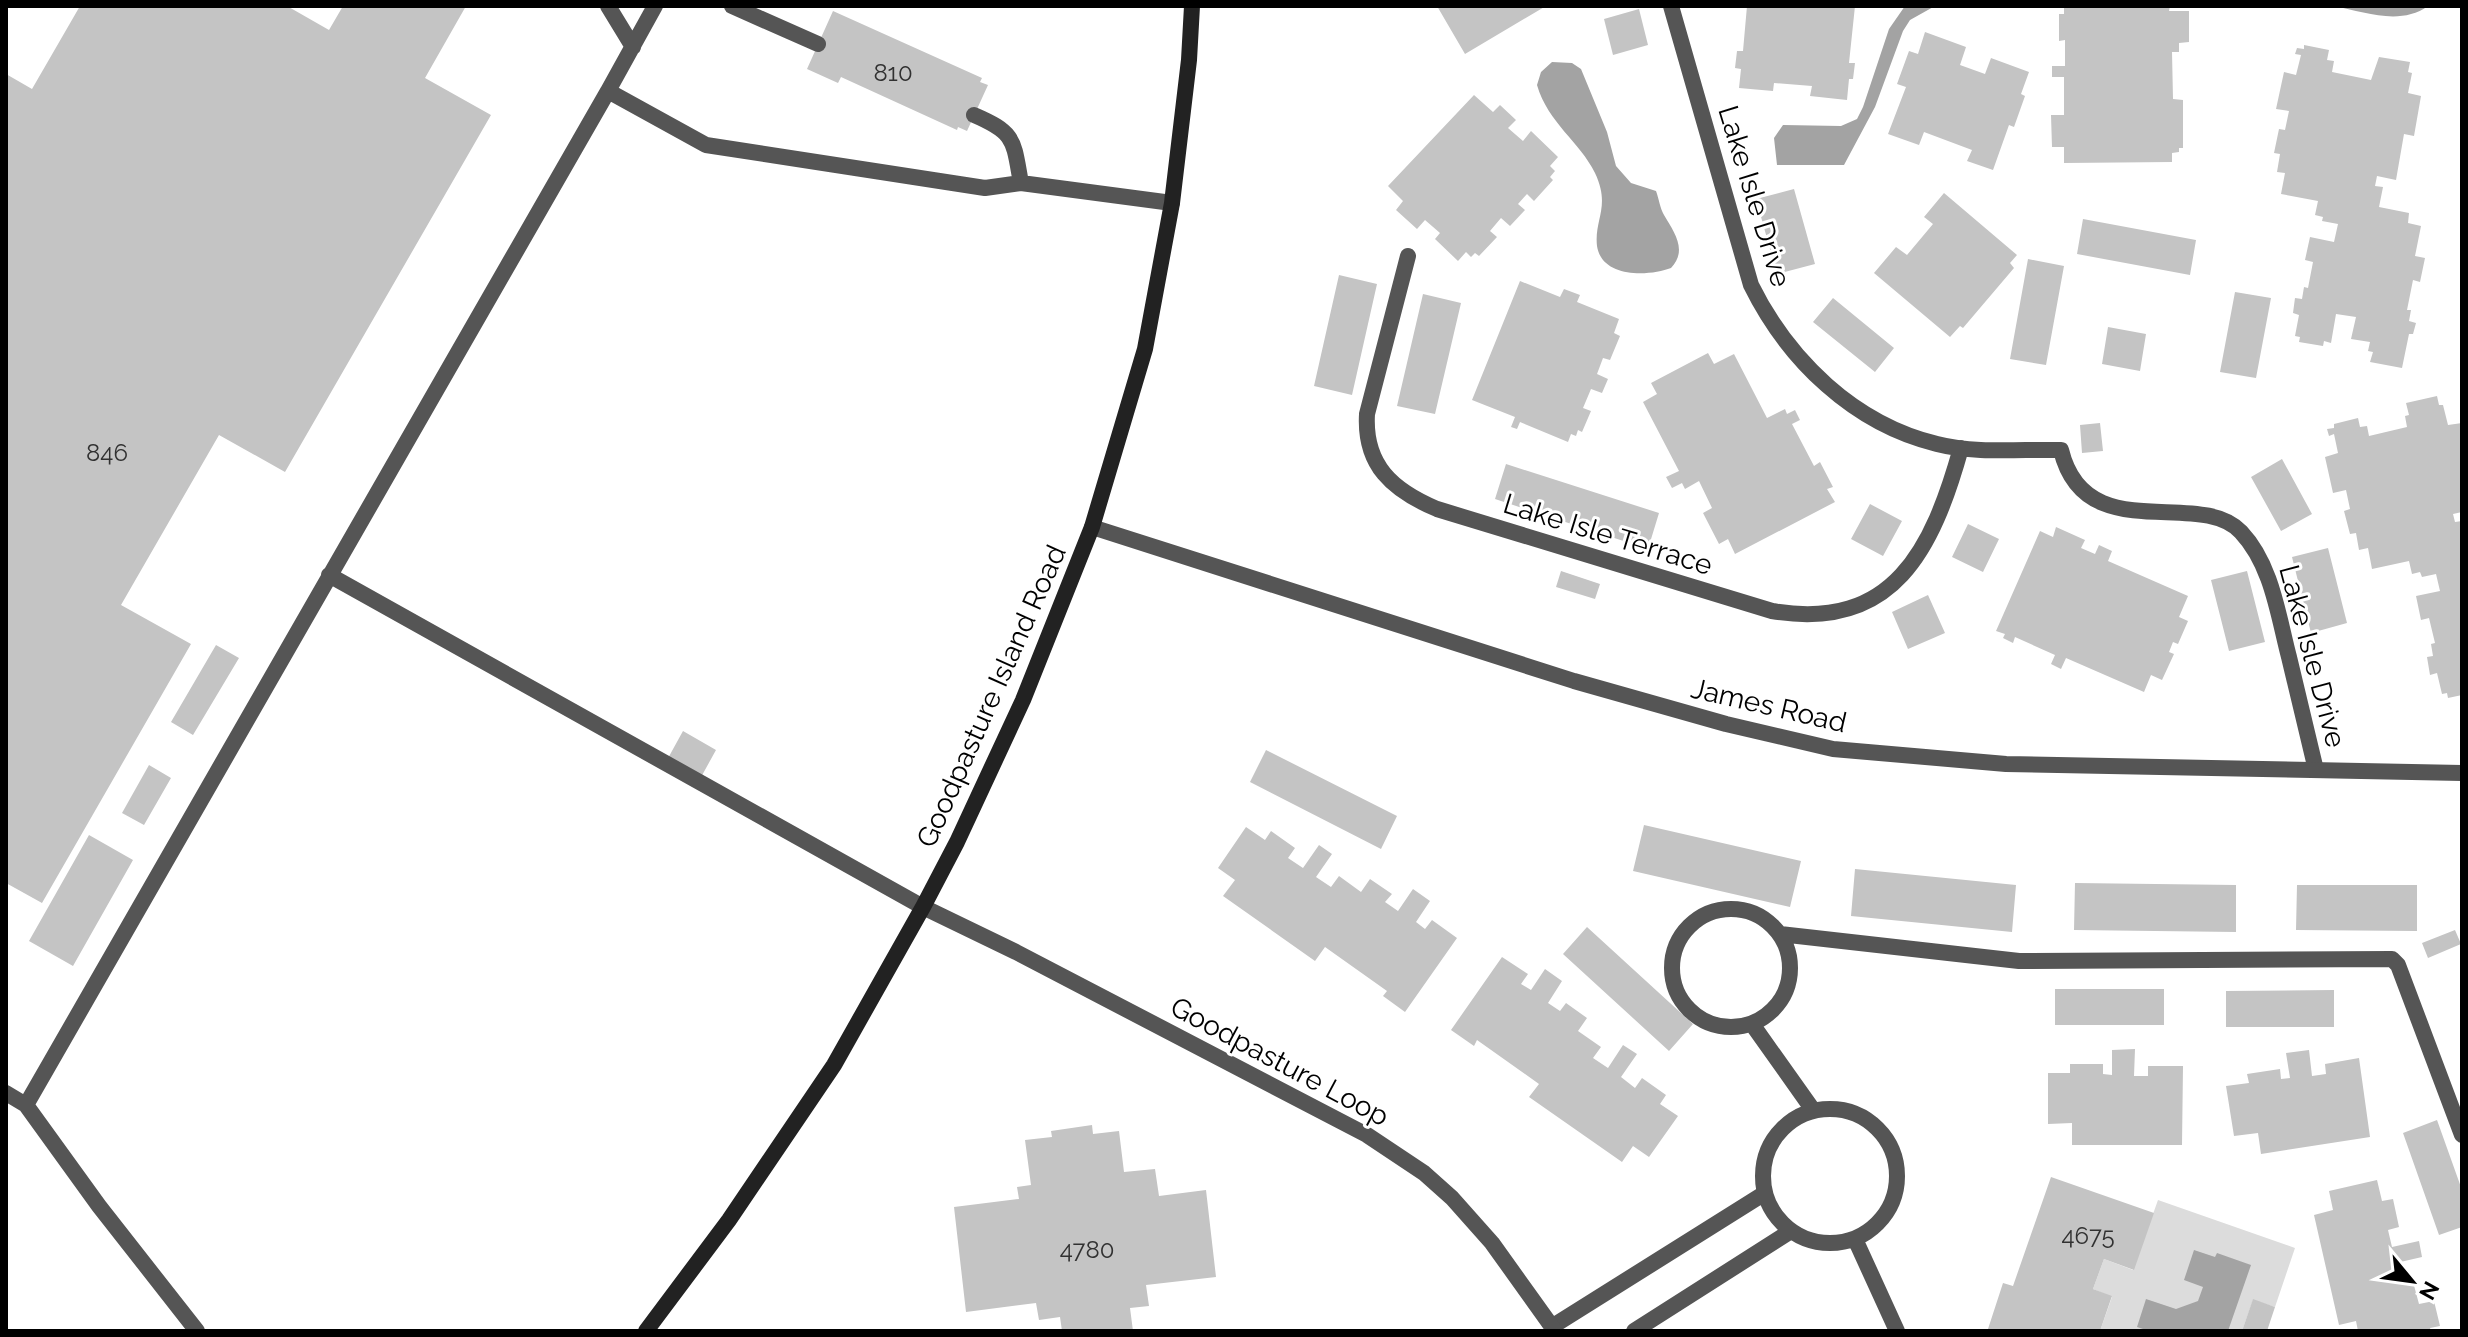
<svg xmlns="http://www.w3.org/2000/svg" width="2468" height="1337" font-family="Raleway,sans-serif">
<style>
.green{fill:#dcdcdc}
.water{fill:#a3a3a3}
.building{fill:#c4c4c4}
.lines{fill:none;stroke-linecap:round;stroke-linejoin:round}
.service{stroke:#555;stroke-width:16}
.minor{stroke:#555;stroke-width:16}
.tertiary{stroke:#555;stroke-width:16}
.secondary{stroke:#222;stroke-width:16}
.labels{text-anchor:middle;stroke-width:6;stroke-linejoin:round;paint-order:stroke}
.number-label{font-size:24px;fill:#313131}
.street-label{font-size:28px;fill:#000;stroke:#fff}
</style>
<rect width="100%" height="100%" fill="#fff"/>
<path class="green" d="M2158,1200l137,48 -20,59 -22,-7 -11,31h-142l12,-34 -19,-8 11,-30 29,11z"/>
<path class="water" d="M1905,6h30l-25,14 -7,11 -28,76 -31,58h-67l-3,-27 9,-13 58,1 16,-7 6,-12 26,-78z
M2334,6h94c-28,20 -63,6 -94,0z
M1552,62l20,1 9,6 26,63 9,34 15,17 25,8c3,8 4,17 8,24 10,17 24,35 7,53 -21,8 -69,11 -74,-22 -3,-27 14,-39 -2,-73 -15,-31 -47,-50 -58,-88l4,-13z
M2194,1250l21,7 2,-4 34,12 -23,66h-79l-12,-4 9,-28 30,10 22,-8 5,-14 -19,-7z"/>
<path class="building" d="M80,6h207l42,24 14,-24h123l-41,72 66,37 -206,357 -66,-37 -98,170 70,39 -149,259 -36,-20v-809l26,15z
M1437,6h109l-81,48z
M1747,6h108l-6,57h6l-2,16h-4l-2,21 -37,-4 2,-10 -38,-3 -1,8 -34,-3 2,-19 -6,-1 2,-17h6z
M2064,6h106l-1,5h20v31l-10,1v9h-7l1,47 10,1v48h-4v4l-7,1v9l-108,1v-16h-12l-1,-32h13v-38h-12v-11h13v-26l-6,1v-27h5z
M1639,9l9,36 -35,10 -9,-36z
M833,11l149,67 -2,4 8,3 -21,46 -9,-4 -1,3 -116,-53 -3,6 -31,-14z
M1925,32l41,15 -6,18 25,9 6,-16 38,14 -8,22 4,2 -11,31 -5,-2 -16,45 -26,-9 5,-11 -48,-18 -5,13 -31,-11 18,-47 -9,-3 12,-33 9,3z
M2304,45l25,5 -2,10 7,1 -2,11 39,8 8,-23 31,5 -2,10 4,1 -4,20 13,3 -7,40 -10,-2 -8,46 -19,-4 -2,10 8,1 -4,20 30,6 -1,10 13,3 -6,30 10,2 -5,24 -7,-2 -6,30h4l-2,11 7,2 -3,11h-4l-7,34 -32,-6 3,-10 -5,-1 2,-9 -19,-3 5,-22 -20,-3 -5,29 -7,-2 -1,5 -24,-4 1,-5 -5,-1 4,-21 -6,-2 2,-15 7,1 2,-12 4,1 5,-26 -8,-2 5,-23 24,5 4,-18 -16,-3 1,-4 -8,-2 3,-14 -37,-7 4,-21 -8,-1 3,-18 -6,-1 5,-24 6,1 4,-19 -13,-2 8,-37 12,3 5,-20 -6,-1 2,-6 7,1z
M1474,95l19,17 7,-7 16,15 -8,8 15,13 8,-10 27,26 -8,9 5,5 -5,6 3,3 -19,21 -7,-7 -9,10 7,6 -15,16 -9,-8 -11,13 7,6 -18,19 -4,-3 -4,4 -5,-5 -8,9 -23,-22 5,-6 -15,-13 -8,9 -21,-19 7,-9 -15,-15z
M1794,189l21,75 -38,10 -21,-75z
M1944,193l73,62 -7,8 4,5 -51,60 -3,-2 -10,11 -76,-64 22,-26 11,8 26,-31 -9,-7z
M2083,219l113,21 -6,35 -113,-21z
M2028,259l36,7 -18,99 -36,-6z
M1339,275l38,9 -25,111 -38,-9z
M1520,281l40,16 4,-8 16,6 -3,7 42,17 -5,14 6,3 -10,24 -7,-2 -6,16 11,5 -6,14 -11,-4 -8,19 8,3 -9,21 -4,-2 -2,6 -5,-2 -3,8 -48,-20 -3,7 -6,-2 4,-10 -43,-17z
M2235,292l36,6 -15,80 -36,-6z
M1423,294l38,9 -26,111 -38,-8z
M1833,298l61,50 -19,24 -62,-50z
M2108,327l38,7 -6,37 -38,-7z
M1708,353l6,11 20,-10 33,64 18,-9 2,5 8,-4 5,10 -8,4 22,42 6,-4 13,25 -6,2 8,13 -100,52 -7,-15 -9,5 -16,-31 9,-5 -13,-27 -14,8 -3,-6 -10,5 -6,-11 13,-6 -36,-69 14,-8 -6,-11z
M2437,396l2,9h4l5,20 14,-2v89l-9,2 2,8 7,-1v174l-14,3 -1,-5 -5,1 -5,-21 -7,2 -3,-18 6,-1 -2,-12 4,-1 -6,-25 -8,2 -5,-24 24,-5 -4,-17 -14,3 -2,-5 -8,2 -3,-13 -37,8 -4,-21 -9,2 -3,-17 -6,1 -6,-23 6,-2 -4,-19 -13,3 -8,-36 13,-4 -4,-19 -5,2 -2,-7 7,-1v-4l24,-6 2,9 7,-1 2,10 38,-9 -2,-11 4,-1 -3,-12z
M2100,423l3,28 -21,2 -2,-28z
M2282,459l30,55 -31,17 -30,-54z
M1506,464l153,49 -11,36 -153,-50z
M1870,504l32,17 -19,35 -32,-17z
M1968,524l31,15 -16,33 -31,-15z
M2056,527l29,13 -4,8 14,6 4,-9 13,6 -4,10 80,35 -9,21 9,4 -10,23 -5,-2 -4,10 5,2 -12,26 -11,-5 -7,17 -78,-34 -5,11 -10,-5 4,-9 -40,-18 -2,6 -10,-5 2,-4 -9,-3 44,-100 13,6z
M2328,548l19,75 -36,10 -19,-76z
M1561,571l39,13 -5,15 -39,-12z
M2247,571l18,71 -36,9 -18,-71z
M1928,595l17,38 -37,16 -16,-37z
M216,645l23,13 -46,77 -22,-13z
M683,731l33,19 -16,29 -33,-19z
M1266,750l131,66 -16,33 -131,-67z
M149,765l22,13 -27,47 -22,-12z
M1644,825l157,36 -11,46 -157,-36z
M1246,827l19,13 6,-9 24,17 -7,10 15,10 16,-23 13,9 -16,23 15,10 8,-11 22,16 9,-13 22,15 -7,8 13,9 15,-22 17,12 -14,21 9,7 7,-9 25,18 -52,74 -22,-16 4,-5 -62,-44 -10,14 -92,-65 12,-16 -17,-12z
M89,835l44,25 -60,106 -44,-25z
M1855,869l161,16 -4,47 -161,-16z
M2075,883l161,2v47l-162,-2z
M2297,885h120v46l-121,-1z
M1587,927l106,97 -24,27 -106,-97z
M2455,930l6,14 -33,14 -6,-15z
M1502,957l26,17 -7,10 10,6 14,-21 17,12 -14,22 12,8 6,-8 21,15 -9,13 23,16 -8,11 15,10 15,-23 14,9 -16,23 14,11 7,-10 24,17 -6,9 18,12 -29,41 -16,-11 -11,16 -93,-65 10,-13 -62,-44 -3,6 -23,-16z
M2055,989h109v36h-109z
M2334,990v37h-108v-36z
M2135,1049l-1,27h14v-10h35l-1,79h-110v-22l-24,1v-51h22v-9h33v10l9,1v-25z
M2309,1050l3,26 14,-2 -1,-10 34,-6 11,79 -109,17 -3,-21 -24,3 -8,-50 23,-3 -2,-9 33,-5 1,10 9,-1 -4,-25z
M2437,1120l25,70v37l-23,8 -36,-102z
M1092,1125l1,9 26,-3 5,41 31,-3 4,27 47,-6 10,87 -70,8 3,21 -19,2 3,23h-71l-2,-14 -21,3 -3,-17 -70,9 -12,-105 65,-8 -2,-12 14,-2 -6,-45 27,-3 -1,-6z
M2051,1177l103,36 -20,57 -30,-11 -11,30 19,7 -12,35 -112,-2 15,-46 10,3z
M2377,1180l5,21 11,-2 6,28 -11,3 4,17 27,-6 3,16 -26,6 4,18 12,-3 7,26 15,-3 6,25 -10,2 1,3h-73l-2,-10 -17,4 -25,-110 19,-5 -4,-19z
M2253,1299l22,8 -8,24h-25z"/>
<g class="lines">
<path class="service" d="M608,6l25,41
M732,6l86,38
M1671,6l80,279c37,75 103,139 186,159 39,10 84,5 124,6 24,99 138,37 180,82 31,33 37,83 48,125 9,38 18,75 27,113
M608,91l47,-85
M974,115c42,18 39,25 47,68
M1408,256l-41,158c-3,51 25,76 70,95l335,102c122,21 161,-63 189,-163
M329,575l594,332
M1672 968a59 59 0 1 1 118 0a59 59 0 1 1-118 0Z
M1780,934l239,27 373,-2 6,6 64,170
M1752,1024l61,86
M6,1093l20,12 73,101 98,125
M26,1105l582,-1014 98,54 279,43 36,-5 151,20
M1763 1176a67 67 0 1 1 134 0a67 67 0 1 1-134 0Z
M1855,1239l42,92
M1553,1326l212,-133
M1634,1331l157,-100"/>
<path class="minor" d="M1092,527l482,154 152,43 107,25 173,15 456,9"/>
<path class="tertiary" d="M923,907l93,45 351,183 57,38 28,25 40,45 63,88"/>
<path class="secondary" d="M646,1331l83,-111 105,-155 89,-158 34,-65 66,-142 69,-173 53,-178 27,-146 17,-143 3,-54"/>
</g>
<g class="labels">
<g class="number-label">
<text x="893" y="81">810</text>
<text x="107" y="461">846</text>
<text x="2088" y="1244">4675</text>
<text x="1087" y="1258">4780</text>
</g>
<g class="street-label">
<text transform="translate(1755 196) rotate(73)" y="10">Lake Isle Drive</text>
<text transform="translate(1608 534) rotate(17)" y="10">Lake Isle Terrace</text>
<text transform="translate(2313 656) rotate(75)" y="10">Lake Isle Drive</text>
<text transform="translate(991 696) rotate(-66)" y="10">Goodpasture Island Road</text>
<text transform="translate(1769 705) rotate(13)" y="10">James Road</text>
<text transform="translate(1280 1061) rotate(28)" y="10">Goodpasture Loop</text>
</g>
</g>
<rect width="2468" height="1337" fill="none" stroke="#000000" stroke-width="16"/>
<g transform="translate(2412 1281) rotate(119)" stroke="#ffffff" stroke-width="6" paint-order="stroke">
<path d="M0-6L14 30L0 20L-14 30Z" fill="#000000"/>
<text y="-12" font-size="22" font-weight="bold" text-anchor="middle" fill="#000000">N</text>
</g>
</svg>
